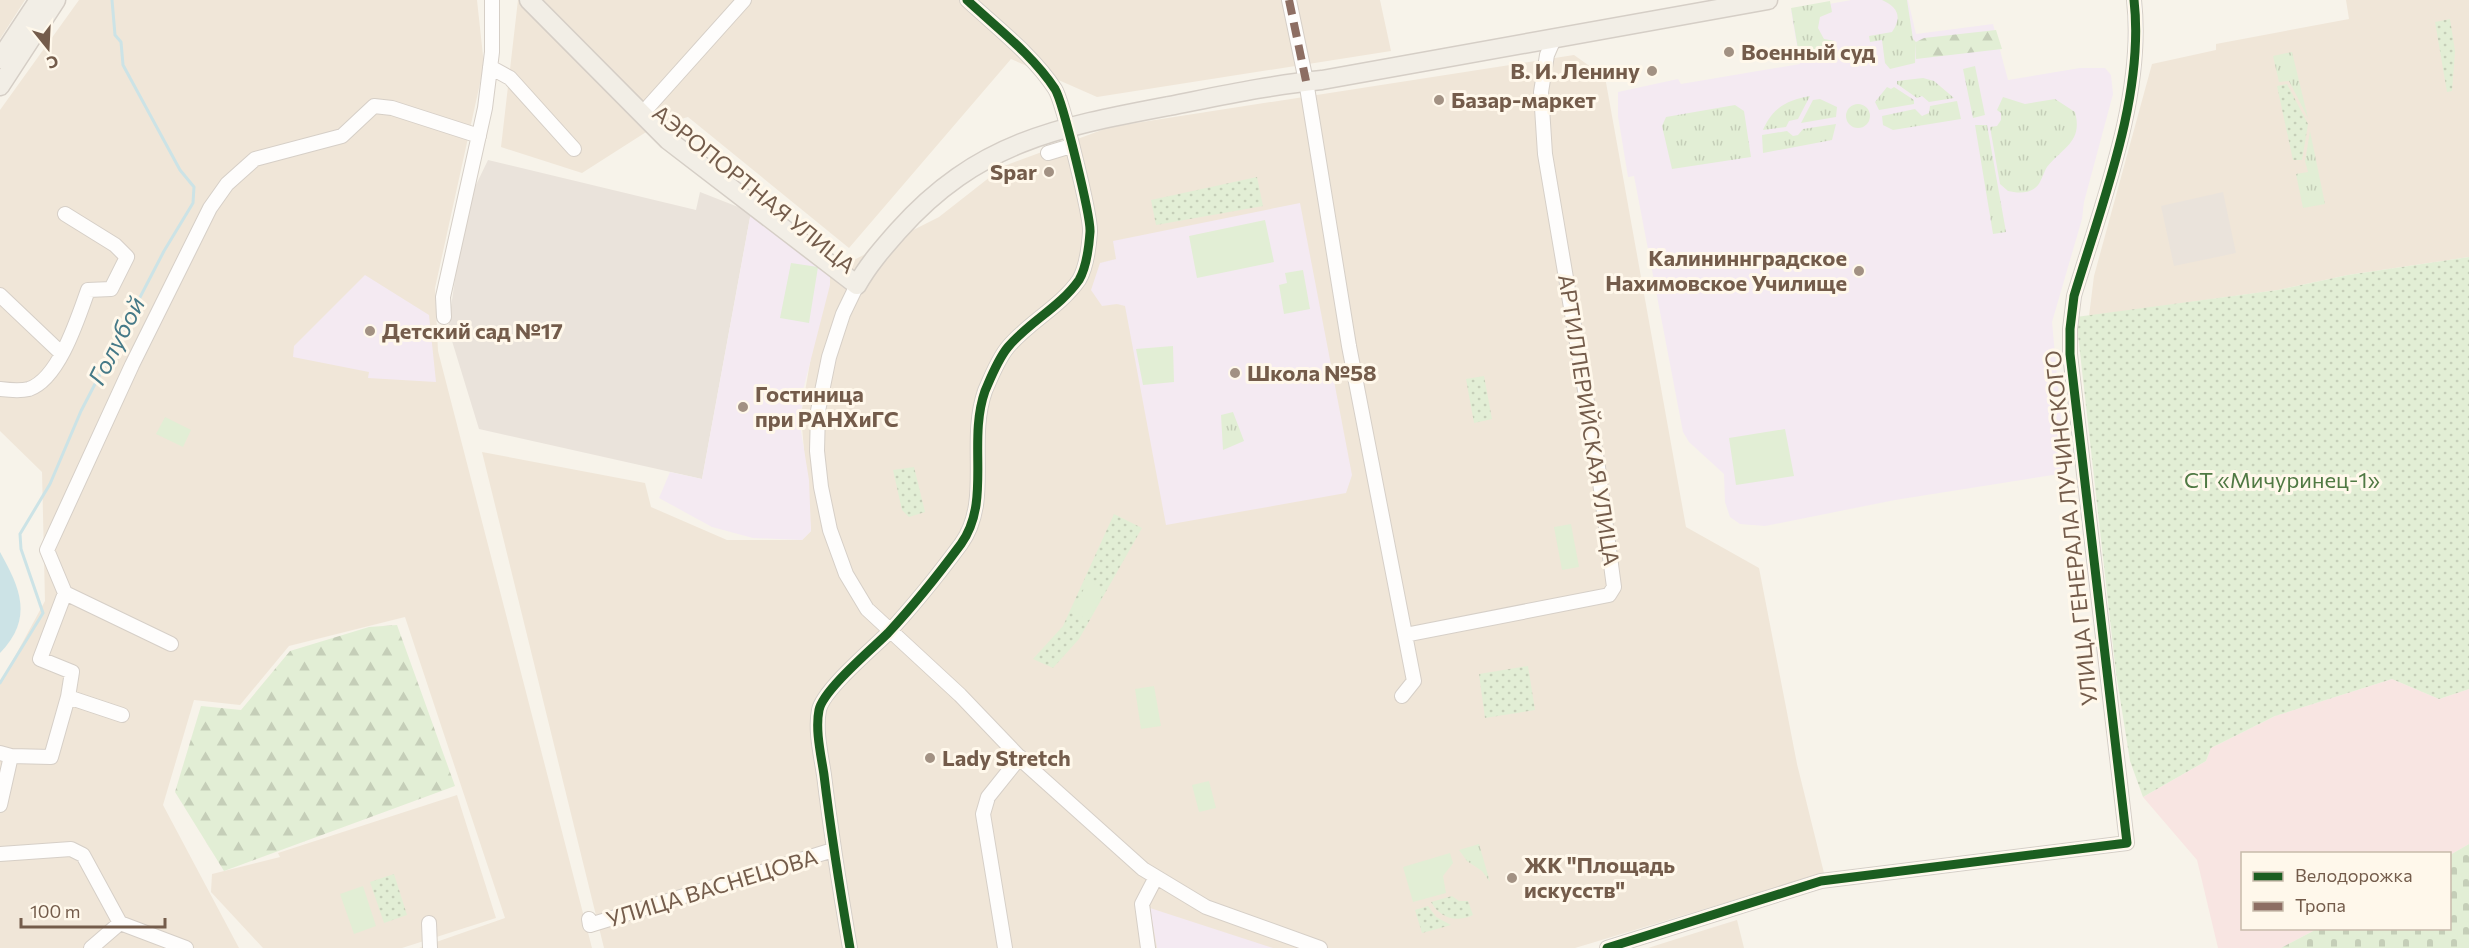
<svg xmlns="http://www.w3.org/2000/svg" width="2469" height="948" font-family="Commissioner,sans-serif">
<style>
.residential{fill:#f0e6d8}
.industrial{fill:#eae3db}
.education{fill:#f4eaf2}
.medical{fill:#f8e5e2}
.grass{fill:url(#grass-tufts)}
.forest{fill:url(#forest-firs)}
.cemetery{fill:url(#cemetery-stones)}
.park{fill:url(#park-dots)}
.pitch{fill:#e2eed5}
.water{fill:#cce3e6}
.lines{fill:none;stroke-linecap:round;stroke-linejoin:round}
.stream{stroke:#cce3e6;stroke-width:3}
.minor-casing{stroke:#d6cfc7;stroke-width:16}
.major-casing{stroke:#d5cec6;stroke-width:21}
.minor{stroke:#fefdfc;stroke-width:14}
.major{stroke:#f2eee6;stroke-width:18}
.quiet{stroke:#8d6e63;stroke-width:8;stroke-dasharray:15 8;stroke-linecap:butt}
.cycleway-casing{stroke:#fff8eb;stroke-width:13}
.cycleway{stroke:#1b5e20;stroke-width:9}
.poi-dot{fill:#a29183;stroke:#fff8eb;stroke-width:2}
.labels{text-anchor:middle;stroke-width:6;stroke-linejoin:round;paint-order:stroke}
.poi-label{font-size:22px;font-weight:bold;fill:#745c4b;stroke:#fff8eb;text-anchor:start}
.street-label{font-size:22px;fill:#745c4b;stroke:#fff8eb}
.park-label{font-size:22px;fill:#507943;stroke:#fff8eb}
.water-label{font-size:24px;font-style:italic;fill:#457987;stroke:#fff8eb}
</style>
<defs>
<pattern id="grass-tufts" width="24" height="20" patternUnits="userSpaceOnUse" patternTransform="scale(1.5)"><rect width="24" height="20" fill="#e2eed5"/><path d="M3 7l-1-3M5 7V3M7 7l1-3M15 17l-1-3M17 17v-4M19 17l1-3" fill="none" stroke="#c5ceb8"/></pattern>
<pattern id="forest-firs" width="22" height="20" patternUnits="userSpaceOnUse" patternTransform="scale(1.5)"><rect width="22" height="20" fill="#e2eed5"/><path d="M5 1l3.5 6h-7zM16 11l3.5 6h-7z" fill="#c5ceb8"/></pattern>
<pattern id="cemetery-stones" width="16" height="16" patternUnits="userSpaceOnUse" patternTransform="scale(1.5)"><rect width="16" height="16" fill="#e2eed5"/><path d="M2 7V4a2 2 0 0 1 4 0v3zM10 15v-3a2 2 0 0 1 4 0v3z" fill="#c5ceb8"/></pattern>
<pattern id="park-dots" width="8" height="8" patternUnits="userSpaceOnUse" patternTransform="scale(1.5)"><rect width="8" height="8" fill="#e2eed5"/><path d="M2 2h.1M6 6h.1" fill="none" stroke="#c5ceb8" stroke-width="1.8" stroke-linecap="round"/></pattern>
</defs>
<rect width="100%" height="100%" fill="#f7f3ea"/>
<path class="residential" d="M0,0h25l-25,39z
M79,0h398l7,65 -49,223 3,63 154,597h-173l86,-30 -100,-301 -116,29 -49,59 -46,-5 -31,105 76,143h-239v-264l45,-83 -3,-129 -42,-41v-321z
M518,0h862l11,51 -294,46 -86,-38 -162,189 -161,-131 -34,10 -72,46 -81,-26z
M2346,0h123v257l-121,18 -70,15 -189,26 5,-40 58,-212 64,-14v-6l133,-25z
M1574,55l31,22 81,450 73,41 38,196 27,109 -249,75h-971l-122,-496 163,31 6,24 76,33h75l9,-9 -10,-116 12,-70 17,-73 109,-55 65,-51 106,-39z
M457,795l39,123 -94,30h-139l-52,-56 1,-18 68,-17 -2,-4z
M1737,920l7,28h-96l63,-20z"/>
<path class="industrial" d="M488,160l208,50 4,-18 51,20 -49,267 -223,-50 -31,-101 12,-84 14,-55z
M2223,192l13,61 -62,13 -13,-60z"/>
<path class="education" d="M1851,0h57l8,34 77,-10 15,56 72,-12h25l6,7 2,19 -29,108 -2,17 -30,103 14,151 -171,27 -130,26 -25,-2 -10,-7 -5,-15 -1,-28 -35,-32 -6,-10 -49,-256 -6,1 -10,-61v-24l60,-13 3,5 119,-20 -9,-53z
M1300,203l52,272 -6,18 -180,32 -41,-219 -8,-2 -15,2 -11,-16 9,-27 16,-4 -3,-18z
M751,212l79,60v13l-28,109 -1,37 8,49 2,51 -9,9 -49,-2 -41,-11 -53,-29 11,-26 32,7z
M365,275l64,40 7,67 -68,-4 1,-6 -76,-15 1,-11z
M1150,908l123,40h-116z"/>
<path class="medical" d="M2392,679l47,20 30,-10v155l-19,11 -208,-1v74l75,1 -36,19h-63l-21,-88 -54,-63 63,-36 5,-13 64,-32z"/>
<path class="grass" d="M1882,0h25l6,39 3,3 -1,21 -25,6 -5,-6 -3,-23 -12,2 -1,-6 23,-4c11,-16 5,-25 -10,-32z
M1830,1l2,11 -12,5 -2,11 6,11 11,2 2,7 -38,7 -8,-47z
M2292,52l16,66 -19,-37 -10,1 -6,-26z
M1975,66l10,49 -12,3 -10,-49z
M1923,78l11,3 20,17 -25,4 -7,-6 -5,2 -20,-14v-3z
M1887,87l4,2 3,-2 20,13v4l-35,6 -4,-8z
M1810,96l-12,23 -9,2 -3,6 -23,3c9,-22 24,-30 47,-34z
M2003,97l22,7 30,-5 20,13c8,30 -12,35 -28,55 -4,6 -6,17 -12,21 -7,6 -19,5 -27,3l-8,-7 -10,-57 7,-1 4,-6v-7l-4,-3z
M1820,99l17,8 -1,10 -35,6 12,-23z
M1957,101l4,18 -68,11 -10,-5 -1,-9 33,-7 7,7 7,-3 1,-7z
M1846 116a12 12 0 1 1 24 0a12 12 0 1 1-24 0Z
M1735,105l9,6 7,46 -79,12 -10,-43 4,-9z
M1836,124l-4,16 -69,13 -1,-18 25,-4 6,5 5,-1 5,-6z
M1975,125h12l19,107 -13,2z
M2310,131l15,73 -22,4 -7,-34 12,-2 -3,-11z
M1233,412l11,29 -21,9 -2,-35z
M1479,844l11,38 -8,-11 -15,-10 -8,-11z"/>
<path class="forest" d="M1996,30l6,19 -86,10v-17l8,-4z
M397,625l58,161 -231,85 -49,-79 26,-86 40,4 49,-59 79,-24z"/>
<path class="cemetery" d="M2469,844v104h-188l36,-19 133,-1v-73z"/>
<path class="park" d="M2450,19l5,32 -3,40 -5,1 -12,-70z
M2287,84l21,40 -6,36h-9l-16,-74z
M1257,177l6,29 -107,19 -5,-25z
M2469,257v432l-30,10 -47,-20 -117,37 -64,32 -5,13 -63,36 -13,-36 -14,-88 -40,-356 202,-27 70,-15z
M1484,376l8,43 -18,4 -8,-44z
M914,467l11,45 -16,5 -7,-7 -9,-40z
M1114,514l28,14 -63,111 -26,29 -20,-9 30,-33z
M1528,666l7,44 -50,8 -6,-44z
M394,874l13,41 -23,8 -14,-41z
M1452,896l7,5h9l5,14c-17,8 -33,3 -42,-13z
M1428,906l8,11 15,8 -29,8 -7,-23z"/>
<path class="pitch" d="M1265,220l9,42 -77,16 -8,-42z
M791,263l27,4 -9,56 -29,-5z
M1303,270l7,39 -26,5 -5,-29 8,-2 -2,-10z
M1173,346l1,36 -31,3 -7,-36z
M165,417l26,13 -8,17 -27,-13z
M1785,429l9,47 -58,9 -7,-47z
M1571,524l8,43 -17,3 -8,-43z
M1088,581l17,9 -16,30 -17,-8z
M1154,686l7,40 -20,3 -6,-40z
M1209,781l7,27 -17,4 -7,-27z
M1450,853l3,10 -10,13 3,17 -33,9 -10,-35z
M363,886l13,40 -22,8 -14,-40z"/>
<path class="water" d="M0,552c20,36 34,66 0,101z"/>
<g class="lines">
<path class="stream" d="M0,683l43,-70 -22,-64 -1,-15 30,-50 31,-73 83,-160 29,-48 1,-16 -14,-17 -57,-105 -2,-23 -6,-7 -3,-35"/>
<defs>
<path id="minor" d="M1289,0l17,81 43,265 65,335 -12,15
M490,67l20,11 64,71
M649,106l95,-106
M1048,153l23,-7
M857,285l-14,29 -14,43 -11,54 -1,40 4,36 9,43 16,44 21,35 93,86 66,69 117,105 63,38 114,41
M0,295l61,58
M444,317l-1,-20 42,-189 7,-56v-52
M0,389c8,1 21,2 29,0 30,-10 49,-71 59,-99l23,-1 16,-32 -12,-12 -50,-31
M65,593l-25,66 32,13 -4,25 54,18
M1405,635l204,-40 5,-8 -16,-120 -53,-313 -4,-62 6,-37 7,-16
M171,644l-106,-51 -18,-43 85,-185 78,-157 17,-24 28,-25 87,-23 32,-30 18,2 87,28
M0,753l11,3 40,1 17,-60
M0,805l11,-49
M0,854l71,-5 12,6 37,68 66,25
M589,919l1,6 243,-75
M429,923l1,25
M91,948l29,-25
M850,948c-10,-58 -19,-115 -26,-173 -3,-20 -9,-45 -5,-65 4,-20 53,-61 69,-77 26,-28 50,-58 73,-89 31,-43 6,-102 24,-153 6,-14 13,-32 23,-44 21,-25 52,-40 71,-67 7,-12 10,-34 11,-48 1,-15 -27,-130 -35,-143 -22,-34 -58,-61 -88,-89
M1005,948l-22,-134 5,-17 32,-40
M1148,948l-6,-44 14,-27
M1607,948l214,-67 306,-38 -57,-489v-25l4,-33c27,-90 71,-201 60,-296"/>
<path id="major" d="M529,0l139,140 189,145c11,-20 26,-37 41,-54 79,-89 160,-104 271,-125 51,-10 101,-21 153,-26l446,-80
M0,59l39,-59
M0,86l56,-86"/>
</defs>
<use href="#minor" class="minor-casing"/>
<use href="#major" class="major-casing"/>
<use href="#minor" class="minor"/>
<use href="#major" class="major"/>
<path class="quiet" d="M1289,0l17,81"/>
<defs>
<path id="cycleway" d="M850,948c-10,-58 -19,-115 -26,-173 -3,-20 -9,-45 -5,-65 4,-20 53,-61 69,-77 26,-28 50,-58 73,-89 31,-43 6,-102 24,-153 6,-14 13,-32 23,-44 21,-25 52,-40 71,-67 7,-12 10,-34 11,-48 1,-15 -27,-130 -35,-143 -22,-34 -58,-61 -88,-89
M1607,948l214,-67 306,-38 -57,-489v-25l4,-33c27,-90 71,-201 60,-296"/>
</defs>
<use href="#cycleway" class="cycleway-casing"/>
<use href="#cycleway" class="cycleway"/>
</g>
<g class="poi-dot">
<circle cx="1729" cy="52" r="6"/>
<circle cx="1652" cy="71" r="6"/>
<circle cx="1439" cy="100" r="6"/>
<circle cx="1049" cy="172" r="6"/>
<circle cx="1859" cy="271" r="6"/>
<circle cx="370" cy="331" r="6"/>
<circle cx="1235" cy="373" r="6"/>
<circle cx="743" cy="407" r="6"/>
<circle cx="930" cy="758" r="6"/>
<circle cx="1512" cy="878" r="6"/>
</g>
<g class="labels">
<g class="poi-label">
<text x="1741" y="60">Военный суд</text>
<text x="1640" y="79" text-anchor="end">В. И. Ленину</text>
<text x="1451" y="108">Базар-маркет</text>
<text x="1037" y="180" text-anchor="end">Spar</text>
<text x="1847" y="266" text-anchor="end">Калининнградское<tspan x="1847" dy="25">Нахимовское Училище</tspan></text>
<text x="382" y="339">Детский сад №17</text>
<text x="1247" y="381">Школа №58</text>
<text x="755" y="402">Гостиница<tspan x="755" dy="25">при РАНХиГС</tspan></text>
<text x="942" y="766">Lady Stretch</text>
<text x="1524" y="873">ЖК "Площадь<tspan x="1524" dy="25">искусств"</tspan></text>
</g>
<g class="street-label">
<text transform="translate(754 189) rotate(39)" y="8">АЭРОПОРТНАЯ УЛИЦА</text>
<text transform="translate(1589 420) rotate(81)" y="8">АРТИЛЛЕРИЙСКАЯ УЛИЦА</text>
<text transform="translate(2071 528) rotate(-96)" y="8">УЛИЦА ГЕНЕРАЛА ЛУЧИНСКОГО</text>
<text transform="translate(712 888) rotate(-17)" y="8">УЛИЦА ВАСНЕЦОВА</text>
</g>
<g class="park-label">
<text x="2282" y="488">СТ «Мичуринец-1»</text>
</g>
<g class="water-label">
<text transform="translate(117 341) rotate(-63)" y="8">Голубой</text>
</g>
</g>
<rect x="2241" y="852" width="210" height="78" fill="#fff8eb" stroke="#c7baab" stroke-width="1.5"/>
<rect x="2253" y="872" width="30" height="9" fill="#1b5e20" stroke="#c7baab" stroke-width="1.5"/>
<text x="2295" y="882" font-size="18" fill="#745c4b">Велодорожка</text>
<rect x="2253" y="902" width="30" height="9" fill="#8d6e63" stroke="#c7baab" stroke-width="1.5"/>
<text x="2295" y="912" font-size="18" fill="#745c4b">Тропа</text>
<g transform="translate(48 48) rotate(162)" stroke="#fff8eb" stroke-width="4.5" paint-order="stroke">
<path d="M0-4.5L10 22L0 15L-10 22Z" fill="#745c4b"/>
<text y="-9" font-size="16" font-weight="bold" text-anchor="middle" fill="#745c4b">С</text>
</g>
<path d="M21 918v9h144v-9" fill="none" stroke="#745c4b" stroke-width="3"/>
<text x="30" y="918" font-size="18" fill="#745c4b" stroke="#fff8eb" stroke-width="4.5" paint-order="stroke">100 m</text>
</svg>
